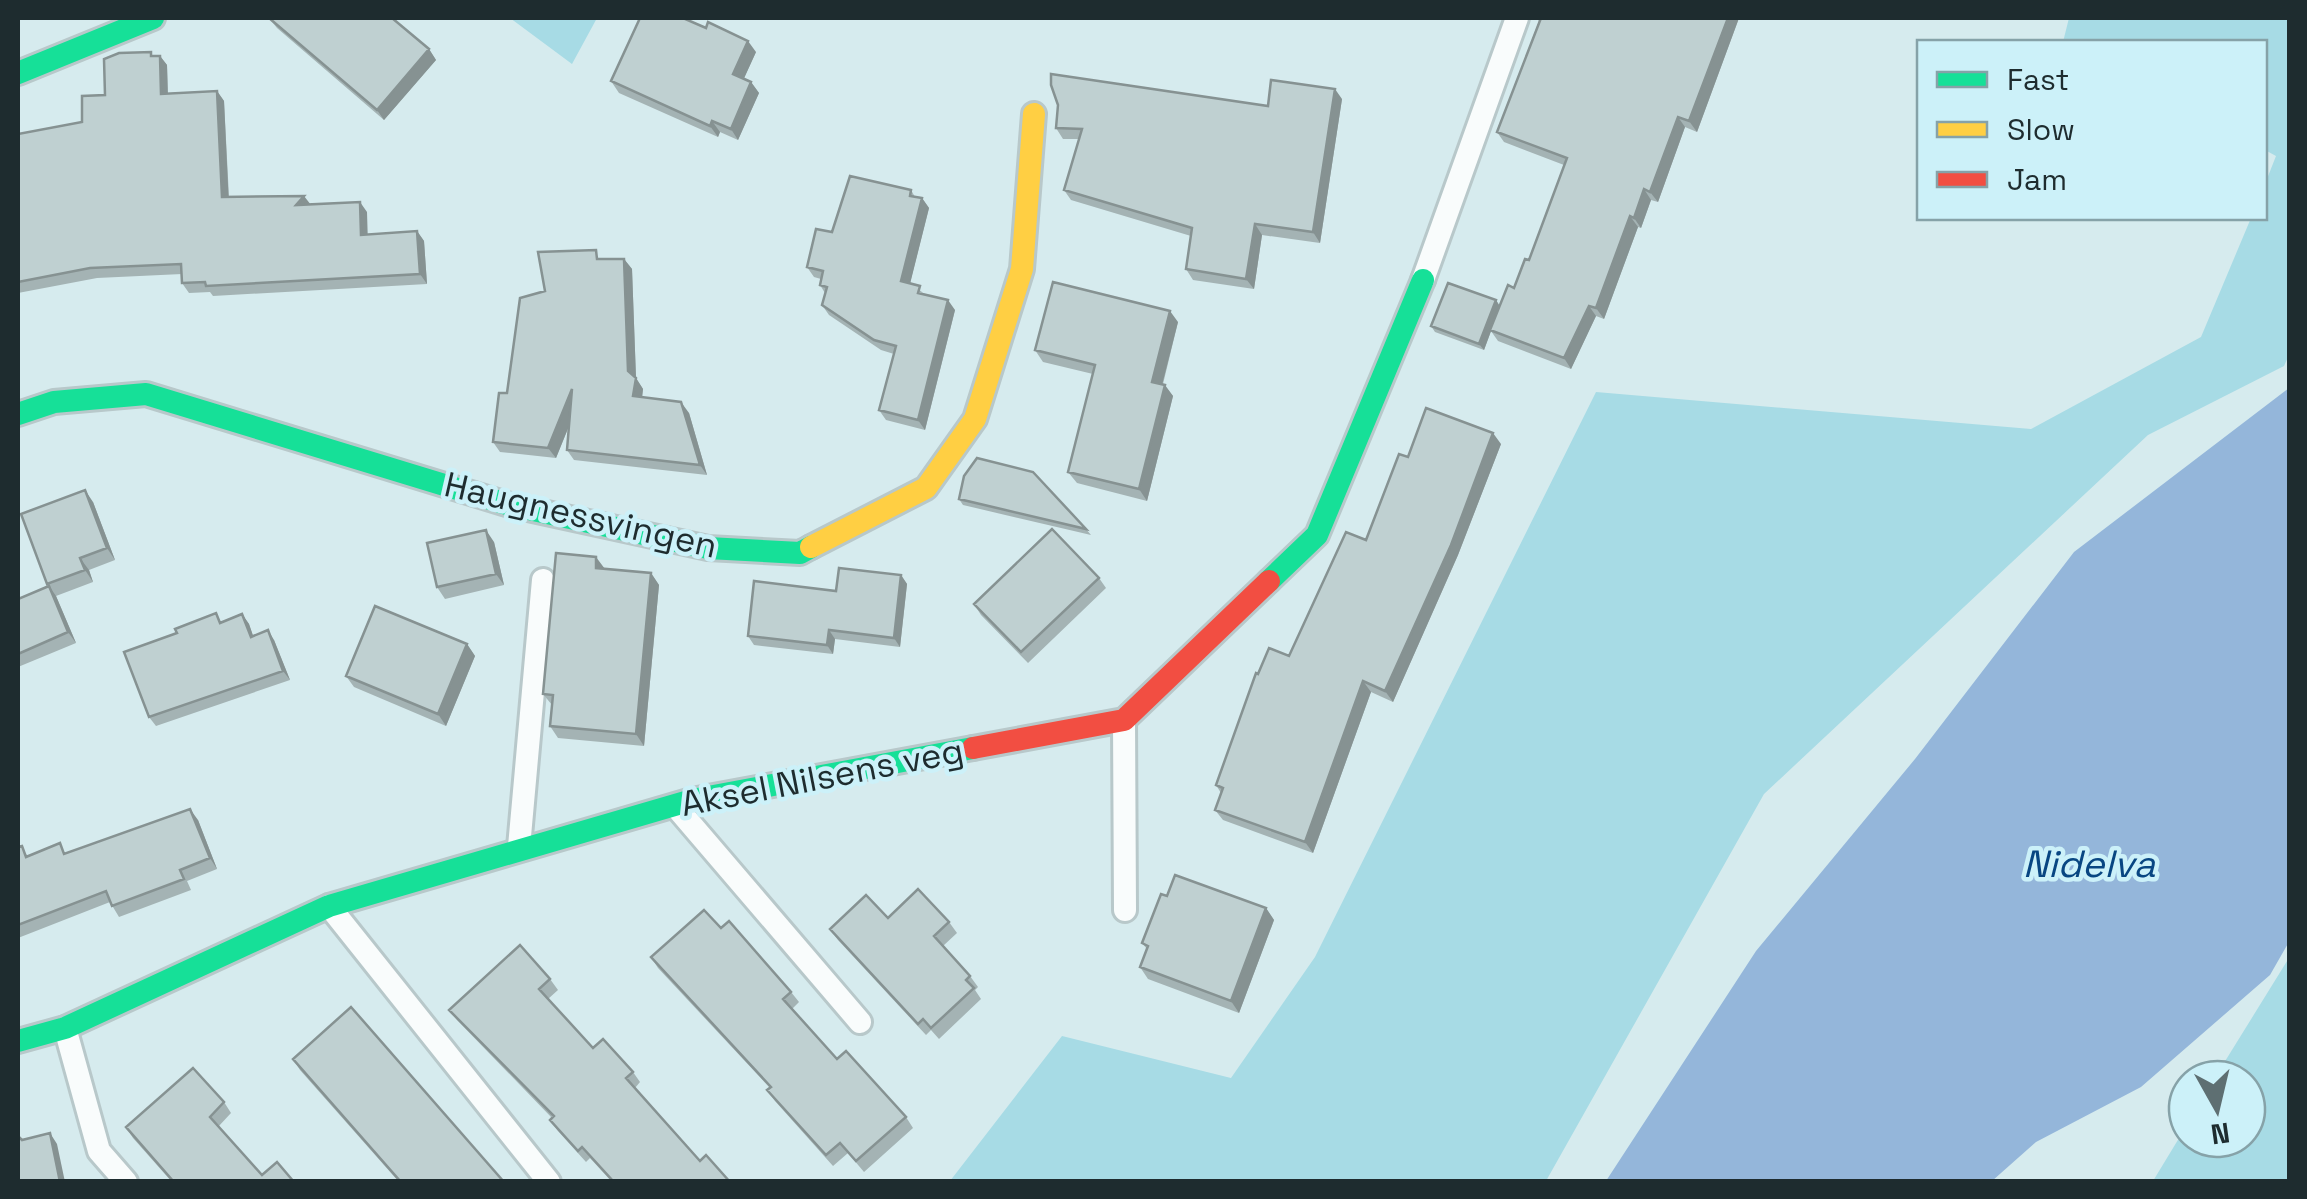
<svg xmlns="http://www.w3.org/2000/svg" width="2307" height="1199" font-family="'Space Grotesk',sans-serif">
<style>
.green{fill:#a7dbe5}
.water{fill:#94b6da}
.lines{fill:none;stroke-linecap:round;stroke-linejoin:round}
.lane-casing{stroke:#b8c8ca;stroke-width:28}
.fast-casing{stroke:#b8c8ca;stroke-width:28}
.slow-casing{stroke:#b8c8ca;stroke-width:28}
.jam-casing{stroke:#b8c8ca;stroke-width:28}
.lane{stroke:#f9fcfc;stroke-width:22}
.fast{stroke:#16e098;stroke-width:22}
.slow{stroke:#ffcf43;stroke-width:22}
.jam{stroke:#f24e42;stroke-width:22}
.wall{fill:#a4b3b4}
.shaded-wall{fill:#869292}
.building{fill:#bfd0d1;stroke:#869292;stroke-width:2.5}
.labels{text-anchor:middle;stroke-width:9;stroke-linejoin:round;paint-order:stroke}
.street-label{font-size:35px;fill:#1e2c2f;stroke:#ccf1f9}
.water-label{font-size:38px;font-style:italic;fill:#084682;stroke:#ccf1f9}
</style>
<rect width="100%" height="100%" fill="#d6ebee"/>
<path class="green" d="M510,18h87l-25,46z
M2069,18h220l1,335 -6,13 -136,69 -384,359 -218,387h-596l112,-145 169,42 84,-121 281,-565 435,37 170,-92 50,-119h13l1,-34 11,-28 -11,-6 -1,-108h-201z
M2289,958v223h-136l34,-56v14h60v-60h-33z"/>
<path class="water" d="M2289,388l1,552 -20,35 -129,112 -105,55 -44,39h-386l150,-230 159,-192 159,-207z"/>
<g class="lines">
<defs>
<path id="lane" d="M1423,280l94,-262
M1124,720l1,190
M677,808l183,214
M519,847l24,-267
M329,906l220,276
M65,1028l34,123 27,31"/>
<path id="fast" d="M18,73l135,-55
M18,414l36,-12 92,-8 364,111 198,43 92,5 11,-6
M1269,581l48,-46 106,-255
M18,1041l47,-13 264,-122 363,-106 281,-52"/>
<path id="slow" d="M811,547l115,-59 49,-69 47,-150 12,-155"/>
<path id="jam" d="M973,748l151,-28 145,-139"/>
</defs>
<use href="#lane" class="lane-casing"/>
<use href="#fast" class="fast-casing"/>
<use href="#slow" class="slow-casing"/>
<use href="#jam" class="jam-casing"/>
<use href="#lane" class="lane"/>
<use href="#fast" class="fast"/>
<use href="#slow" class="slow"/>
<use href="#jam" class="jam"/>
</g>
<path class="wall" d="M269,18l160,31 7,11 -52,60 -107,-92z
M1537,18h202l-42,114 -12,-5 -27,75 -7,-2 -10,28 -3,-1 -34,92 -8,-3 -25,53 -73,-28 -7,-10 -7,19 -49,-18 -4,-6 65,-26 4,6 14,-18 15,-28 35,-95 -60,-23 -7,-10 42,-111z
M756,52l-12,26 7,4 8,11 -21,47 -18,-8 -2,5 -99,-44 -8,-12z
M154,56h6l7,9 1,28 49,-2 7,10 5,96 82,8 56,7v22l50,-3 7,10 3,43 -214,12 -3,-4 -21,1 -7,-10v-9l-85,4 -79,15v-159l64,-12 23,-27z
M1342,99l-22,144 -58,-8 -8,54 -61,-9 -7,-11 5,-33 -120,-36 -7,-10 15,-51h-16l-7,-11 212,-22z
M911,190l4,7 7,1 7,10 -19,75 16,12 29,15 -30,120 -39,-10 -7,-10 15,-56 -13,-4 -52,-35 -7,-10 3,-12 -5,-8 1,-6 -7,-2 -7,-10z
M603,259h21l8,10 4,109 7,11 -1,8 47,16 18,62 -133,-15 -7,-10 2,-24 -13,32 -56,-6 -7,-10 14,-49 38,-102z
M1178,322l-15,62 10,12 -26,105 -70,-18 -9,-11 25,-98 -50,-12 -8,-12z
M1501,444l-43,111 -65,147 -22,-10 -58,161 -90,-33 -8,-10 6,-17 -5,-8 42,-111 31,-18 77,-116 42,-83z
M959,499l127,30 5,6 -128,-30z
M93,502l22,58 -26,10 4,12 -37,14 20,47 -58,24v-68l30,-13 -1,-2z
M494,542l10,43 -59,14 -8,-12z
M605,569l46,4 8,12 -15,161 -86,-8 -8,-12 2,-21 -9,-11z
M901,575l6,9 -7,63 -65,-8 -2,15 -79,-9 -6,-9 88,-45z
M1099,578l7,10 -78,75 -47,-48 -7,-11z
M242,614l7,10 4,12 21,4 16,40 -134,46 -7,-9 73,-95z
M467,644l8,12 -29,70 -92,-39 -8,-11z
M198,820l19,49 -30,12 4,9 -72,27 -9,-15 -92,36v-91l10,9 39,-3z
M1167,896l99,12 8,12 -35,93 -91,-34 -8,-12 7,-18 -5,-6z
M888,918l61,4 8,11 -14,13 27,30 8,11 -3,3 6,9 -42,40 -8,-9 -5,5 -88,-95 -8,-11z
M721,928l70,64 8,10 -7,7 45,50 69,58 7,11 -49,44 -16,-19 -15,13 -58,-65 -8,-11 3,-2 -112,-120 -7,-11z
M550,979l8,11 -10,9 45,49 40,24 7,10 -5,6 65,73 30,21h-118l-22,-24 -4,4 -28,-31 -8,-11 2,-2 -95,-98 -8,-10z
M293,1059l211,123h-105l-99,-112z
M224,1102l7,11 -13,14 44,48 32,7h-122l-39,-44 -7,-11z"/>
<path class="shaded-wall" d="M1728,18h11l-42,114 -8,-11z
M748,41l8,11 -15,33 -8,-11z
M429,49l7,11 -52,60 -7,-10z
M160,56l7,9 1,38 -7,-9z
M751,82l8,11 -21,47 -7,-11z
M1335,89l7,10 -22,144 -7,-11z
M217,91l7,10 5,106 -7,-10z
M1678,117l7,10 -27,75 -8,-10z
M712,121l8,11 -2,5 -8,-11z
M1644,189l7,11 -10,28 -7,-10z
M304,196l7,9h-15z
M922,198l7,10 -21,84 -7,-11z
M360,202l7,10 1,33 -7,-10z
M1630,216l8,11 -34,92 -8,-11z
M1255,224l7,11 -8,54 -8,-10z
M417,231l7,10 3,43 -7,-10z
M624,259l8,10 4,109 7,11 -2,18 -8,-11 -5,-25z
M948,300l7,10 -30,120 -7,-10z
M1496,300l4,7 -16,43 -5,-6z
M1589,306l7,10 -25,53 -7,-11z
M1170,311l8,11 -18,71 -8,-11z
M1165,385l8,11 -26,105 -8,-12z
M572,389l8,10 -24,59 -8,-10z
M681,402l8,11 18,62 -7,-10z
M1493,433l8,11 -43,111 -65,147 -8,-11z
M85,490l8,12 22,58 -8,-12z
M486,530l8,12 10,43 -8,-11z
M596,557l9,12 -9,-1z
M80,558l9,12 4,12 -8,-12z
M651,573l8,12 -15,161 -8,-12z
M901,575l6,9 -7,63 -6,-9z
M49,586l7,10 20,47 -8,-11z
M242,614l7,10 8,23 -6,-10z
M268,630l6,10 16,40 -7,-9z
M829,630l6,9 -2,15 -6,-9z
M467,644l8,12 -29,70 -8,-12z
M1363,681l8,11 -58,161 -8,-11z
M190,809l8,11 19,49 -7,-11z
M1266,908l8,12 -35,93 -8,-12z
M50,1133l7,11 8,38h-5z"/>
<path class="building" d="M269,18h123l37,31 -52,61z
M640,18h43l23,10 2,-6 40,19 -15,33 18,8 -20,47 -19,-8 -2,5 -99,-45z
M1541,18h187l-39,103 -11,-4 -28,75 -6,-3 -10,29 -4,-2 -34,92 -7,-2 -25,52 -74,-28 18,-45 6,3 11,-29 4,1 38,-102 -70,-26z
M151,52v4h9l1,38 56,-3 5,106 82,-1 -8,9 64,-3 1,33 56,-4 3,43 -214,12 -1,-4 -23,1 -1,-19 -91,4 -72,14v-148l64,-12v-26l23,-1 -1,-36 15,-6z
M1051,74l217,32 3,-26 64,9 -22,143 -58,-8 -9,55 -60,-10 6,-41 -128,-38 18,-61 -26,-1 2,-23 -7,-20z
M850,176l61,14 -1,6 12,2 -21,83 19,5 -2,7 30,7 -30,120 -39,-10 17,-64 -22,-6 -52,-35 5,-18 -7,-2 3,-14 -16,-4 9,-38 16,3z
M596,250l1,9h27l4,112 8,7 -3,18 48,6 19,63 -133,-15 5,-61 -24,59 -55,-6 6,-49h8l13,-95 25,-7 -7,-39z
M1053,282l117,29 -18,71 13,3 -26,104 -71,-17 27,-107 -60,-15z
M1448,283l48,17 -17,44 -48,-18z
M1426,408l67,25 -42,112 -66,146 -22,-10 -58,161 -90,-32 8,-22 -7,-3 40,-112 2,1 11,-26 20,8 57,-124 20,8 33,-86 9,3z
M977,458l56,14 53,57 -127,-30 5,-23z
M85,490l22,58 -27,10 5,12 -38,14 -26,-70z
M1052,529l47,49 -78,74 -47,-48z
M486,530l10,44 -59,13 -10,-44z
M556,553l40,4v11l55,5 -15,161 -86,-8 3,-31 -10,-1z
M839,568l62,7 -7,63 -65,-8 -2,15 -79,-9 6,-55 82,10z
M49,586l19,46 -50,22v-55z
M375,606l92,38 -29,70 -92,-38z
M216,613l4,10 22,-9 9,23 17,-7 15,41 -134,46 -25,-65 53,-19 -2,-4z
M190,809l20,49 -30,12 4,9 -72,27 -6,-15 -88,34v-78l4,-1 4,11 34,-14 4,11z
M1175,875l91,33 -35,93 -91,-34 8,-21 -6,-3 19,-49 6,2z
M918,889l31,33 -15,14 36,40 -4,4 8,8 -43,40 -8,-9 -5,5 -88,-95 36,-34 22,23z
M704,910l17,18 8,-7 62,71 -8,7 54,60 9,-8 60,66 -50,44 -16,-18 -14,12 -59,-65 4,-3 -120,-130z
M520,945l30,34 -11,10 54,59 10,-9 30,33 -7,6 74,83 6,-6 24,27h-116l-32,-35 -4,4 -28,-31 4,-4 -105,-106z
M351,1007l153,175h-103l-108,-123z
M193,1068l31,34 -14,15 52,58 15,-13 17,20h-120l-48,-55z
M50,1133l10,49h-42v-46l4,4z"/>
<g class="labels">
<g class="street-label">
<text transform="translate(581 515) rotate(13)" y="12">Haugnessvingen</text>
<text transform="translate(822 777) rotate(-11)" y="12">Aksel Nilsens veg</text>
</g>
<g class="water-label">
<text x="2089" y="877">Nidelva</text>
</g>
</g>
<rect width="2307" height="1199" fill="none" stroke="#1e2c2f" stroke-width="40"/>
<rect x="1917" y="40" width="350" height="180" fill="#ccf1f9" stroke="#86a2a8" stroke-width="2.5"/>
<rect x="1937" y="72" width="50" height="15" fill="#16e098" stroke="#86a2a8" stroke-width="2.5"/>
<text x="2007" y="90" font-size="30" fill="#1e2c2f">Fast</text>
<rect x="1937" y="122" width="50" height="15" fill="#ffcf43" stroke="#86a2a8" stroke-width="2.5"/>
<text x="2007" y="140" font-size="30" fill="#1e2c2f">Slow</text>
<rect x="1937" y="172" width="50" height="15" fill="#f24e42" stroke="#86a2a8" stroke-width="2.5"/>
<text x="2007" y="190" font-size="30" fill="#1e2c2f">Jam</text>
<g transform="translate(2217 1109) rotate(172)"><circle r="48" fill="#ccf1f9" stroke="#86a2a8" stroke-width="2.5"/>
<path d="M0-8L18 38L0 25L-18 38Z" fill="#5e6f72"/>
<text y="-15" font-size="28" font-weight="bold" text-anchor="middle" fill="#1e2c2f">N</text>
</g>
</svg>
